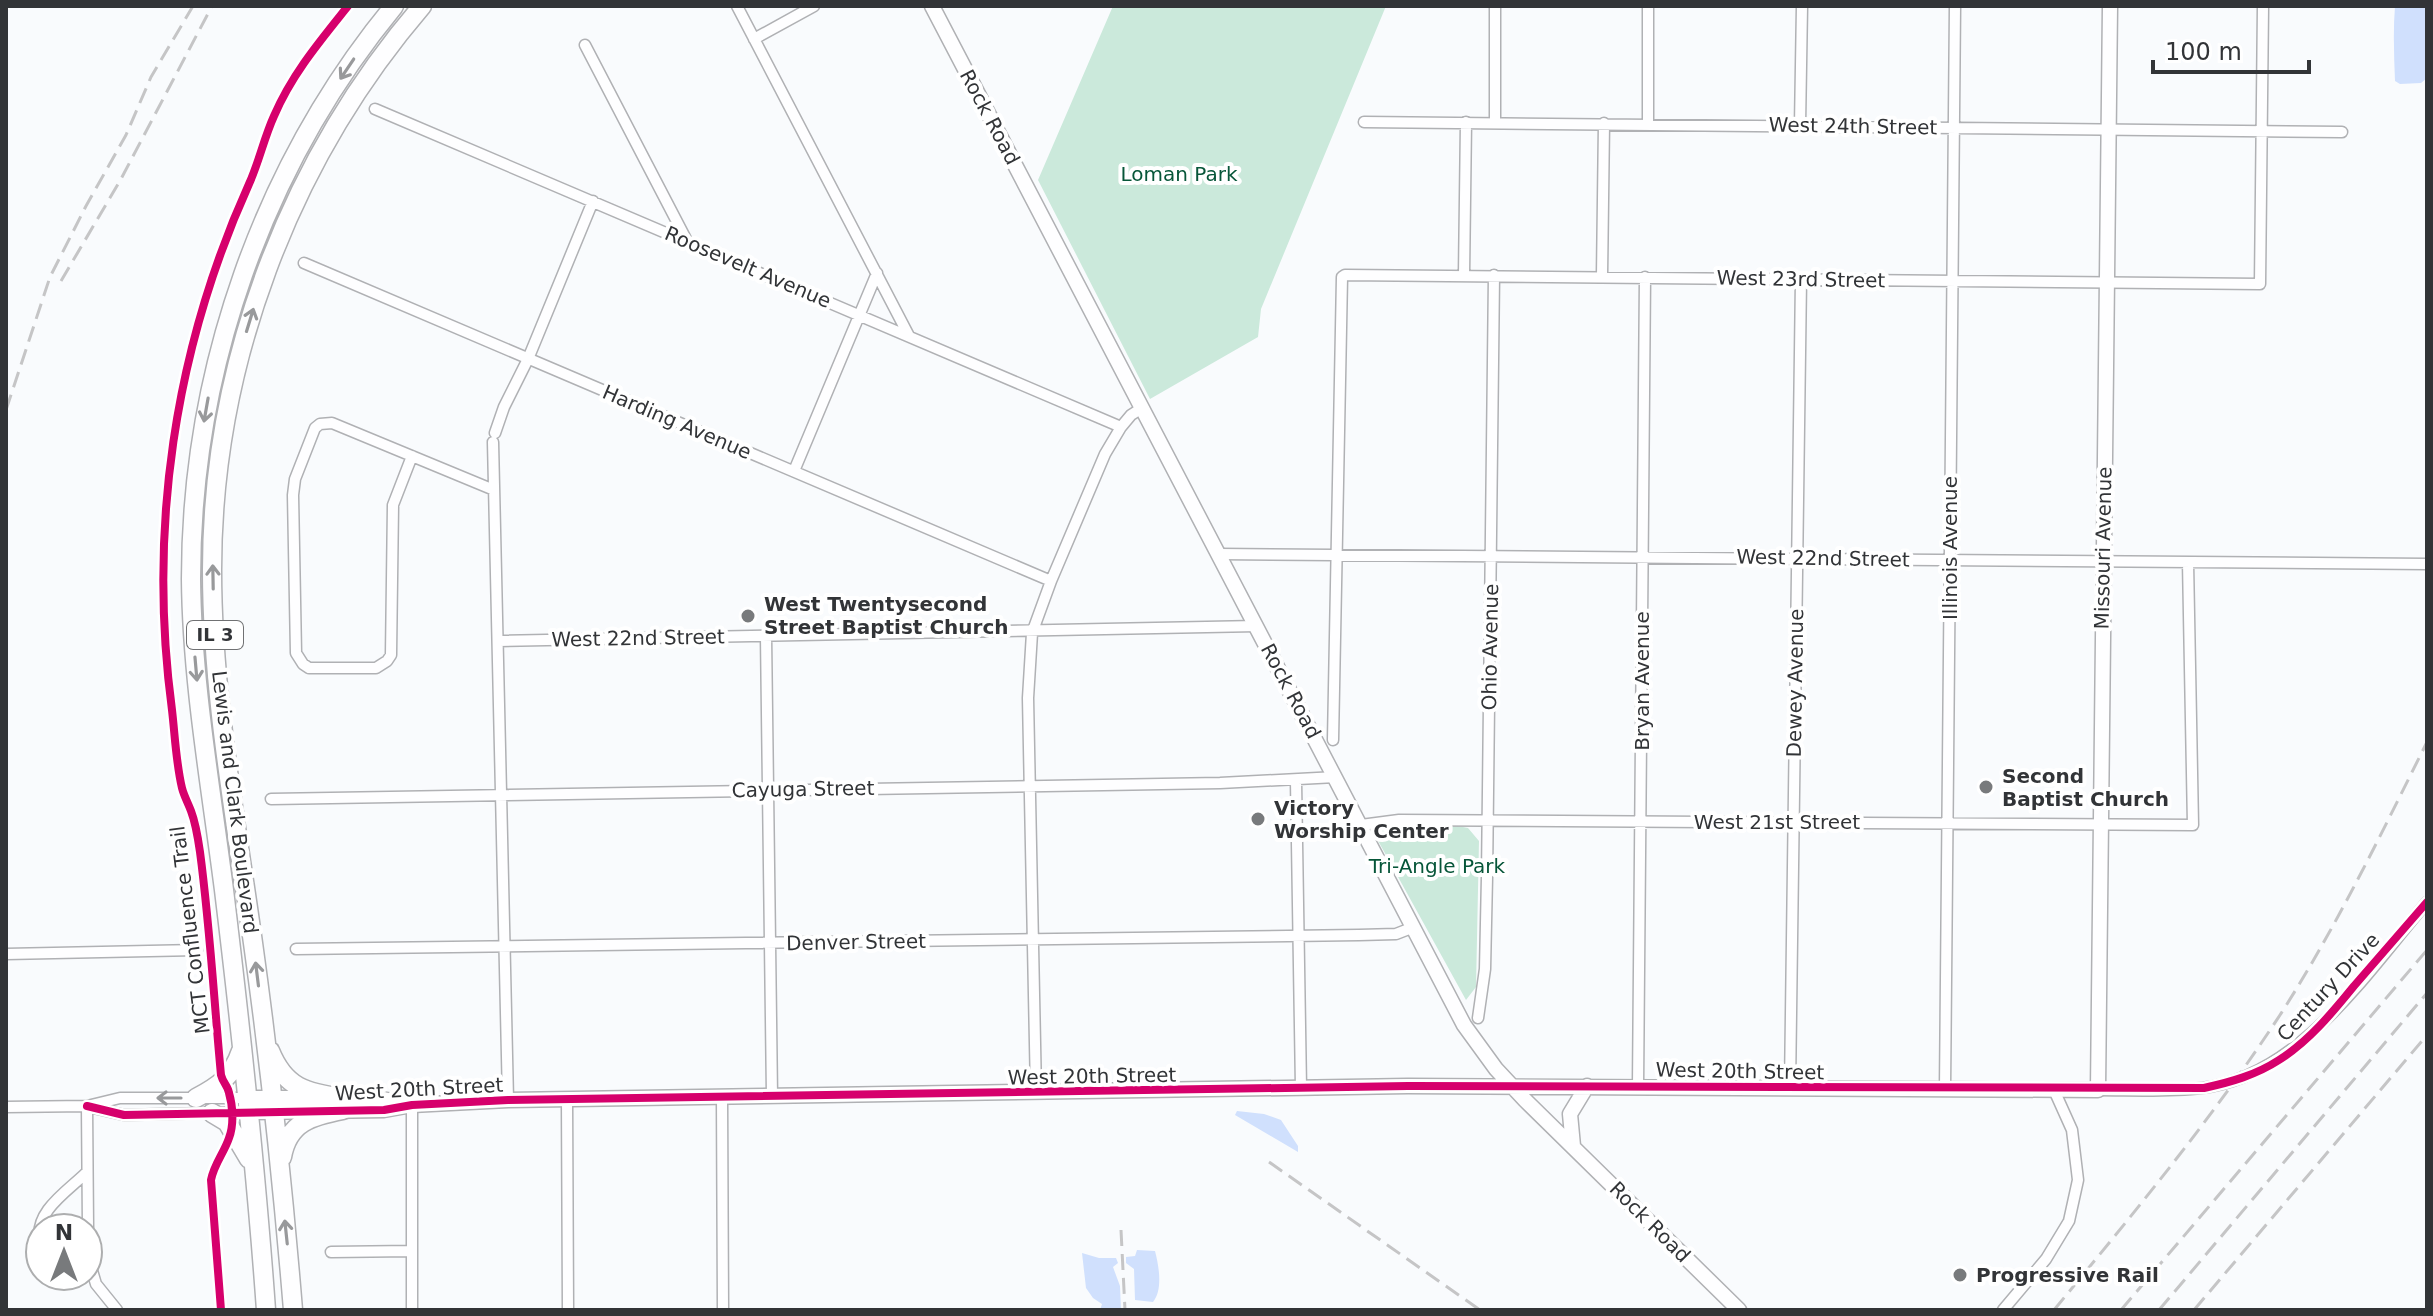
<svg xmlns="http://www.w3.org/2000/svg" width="2433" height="1316" font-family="'DejaVu Sans',sans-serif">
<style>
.green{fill:#cbe9db}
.water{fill:#d0e0fd}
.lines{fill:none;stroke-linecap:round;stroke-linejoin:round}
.street-casing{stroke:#b0b1b4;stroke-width:13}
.secondary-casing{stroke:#b0b1b4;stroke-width:17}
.highway-casing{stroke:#b0b1b4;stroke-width:21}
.street{stroke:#fefeff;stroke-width:10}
.secondary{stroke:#fefeff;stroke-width:14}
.highway{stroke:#fefeff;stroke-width:18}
.rail{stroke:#c5c5c6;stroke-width:3;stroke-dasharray:16 8;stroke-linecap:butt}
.cycleway-casing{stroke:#fff;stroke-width:13}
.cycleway{stroke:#d6006c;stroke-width:8}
.oneway{stroke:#98999b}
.poi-dot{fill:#787a7c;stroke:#fff;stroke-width:3}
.labels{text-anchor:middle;stroke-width:8;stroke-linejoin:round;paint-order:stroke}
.shield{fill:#fff;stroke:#707173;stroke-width:2}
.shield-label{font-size:18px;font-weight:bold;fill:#323437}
.street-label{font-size:20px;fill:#323437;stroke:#fff}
.park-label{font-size:20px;fill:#075639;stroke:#fff}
.poi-label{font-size:20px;font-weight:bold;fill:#323437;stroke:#fff;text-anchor:start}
</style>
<rect width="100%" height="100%" fill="#f9fbfd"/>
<path class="green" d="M1113,6h273l-125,303 -3,28 -108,62 -112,-219z
M1458,826l10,2 11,13 -3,146 -10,13 -90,-163 2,-7 7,-3z"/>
<path class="water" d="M2395,6h32v72l-6,5 -21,1 -5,-3c-1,-25 -2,-50 0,-75z
M1237,1111l27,3 17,6 17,26v6l-63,-37z
M1137,1250l18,1c4,15 8,39 -2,51l-18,-2 -1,-31 -8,-6v-6l9,-1z
M1082,1253l17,5h17l2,5 -5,4 7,19 1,24h-21l2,-6 -9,-6 -7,-10z"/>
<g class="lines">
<defs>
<path id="street" d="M737,6l172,330
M1648,6v118
M754,39l60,-33
M585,45l102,196
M375,109l746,318
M1364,122l978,10
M1495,122v-116
M1800,125l2,-119
M304,263l747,318
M1464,275l2,-153
M1602,276l2,-153
M495,433l9,-26 24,-48 65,-158
M493,442l15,658
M412,456l-19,49 -2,150 -4,6 -11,7h-67l-6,-4 -7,-11 -3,-158 2,-16 20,-51 5,-4 12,-1 162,67
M794,471l83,-198
M1219,554l1208,10
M766,636l6,460
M499,641l758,-15
M1333,740l9,-463 3,-2 915,9 3,-278
M1296,781l5,307
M271,799l949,-16 116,-6
M1361,825l38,-5 794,5 -5,-263
M296,949l1063,-14 37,-1 18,-7
M6,954l191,-4
M1478,1018l7,-49 2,-92 7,-602
M1638,1086l7,-809
M1790,1087l11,-808
M1945,1089l10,-1083
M2098,1090c34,0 70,2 104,-2 97,-11 166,-117 225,-186
M1036,1093l-8,-395 4,-65 19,-52 54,-127 16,-27 10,-12 11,-7
M722,1097l1,213
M567,1099l1,211
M87,1106l1,122
M6,1107l81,-1 33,-8h127
M89,1107l35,8 125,-3
M40,1241c-6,-30 28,-50 47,-69
M331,1252l80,-1
M88,1257l8,27 21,26
M412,1310v-205
M2003,1310l43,-51 23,-38 9,-41 -6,-50 -18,-40"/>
<path id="secondary" d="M932,6l532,1019 32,44 29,31 214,210
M247,1098h129l28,5
M249,1112l135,-2 28,-5 96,-5 900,-14 690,4 12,-1084
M1573,1146l-3,-32 17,-28"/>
<path id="highway" d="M270,1051c15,37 36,42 73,47
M196,1098c23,-12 36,-21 45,-47
M212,1113l15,9 22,37
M282,1157c6,-35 30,-41 61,-47
M266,1310c-10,-140 -25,-280 -42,-420 -13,-103 -32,-207 -33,-311 0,-207 71,-413 203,-573
M293,1310c-10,-122 -23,-245 -40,-367 -17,-123 -41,-248 -41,-373 0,-205 77,-409 210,-564"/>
</defs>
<use href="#street" class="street-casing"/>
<use href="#secondary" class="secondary-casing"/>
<use href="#highway" class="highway-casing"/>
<use href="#street" class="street"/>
<use href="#secondary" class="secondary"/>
<use href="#highway" class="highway"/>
<path class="rail" d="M61,281l60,-102 91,-173
M6,410l44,-133 36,-71 40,-71 25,-58 42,-71
M1269,1162l211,148
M1121,1230l4,80
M2054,1310c79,-96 158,-191 226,-295 56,-87 101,-181 147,-273
M2121,1310l306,-360
M2159,1310l268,-317
M2194,1310l233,-275"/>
<defs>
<path id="cycleway" d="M87,1106l37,9 260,-5 28,-5 96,-5 900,-14 796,2c27,-6 52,-13 75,-28 30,-19 53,-47 75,-74 24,-28 49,-56 73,-84
M221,1310l-10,-130c3,-16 13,-27 18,-42 5,-13 4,-32 0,-45 -1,-7 -6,-10 -8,-18 -7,-74 -11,-148 -21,-223 -2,-14 -4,-28 -9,-41 -3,-8 -7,-15 -9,-23 -6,-25 -7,-52 -10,-78 -24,-180 2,-360 77,-526 10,-22 15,-46 25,-68 18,-42 46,-75 74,-110"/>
</defs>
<use href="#cycleway" class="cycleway-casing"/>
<use href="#cycleway" class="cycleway"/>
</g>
<defs><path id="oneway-shaft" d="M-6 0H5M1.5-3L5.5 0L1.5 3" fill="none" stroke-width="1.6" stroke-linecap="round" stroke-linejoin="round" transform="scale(2)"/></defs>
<g class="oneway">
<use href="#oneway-shaft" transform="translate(347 69) rotate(124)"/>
<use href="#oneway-shaft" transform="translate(250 320) rotate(-73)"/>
<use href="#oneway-shaft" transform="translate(206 410) rotate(100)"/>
<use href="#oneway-shaft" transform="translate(213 577) rotate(-91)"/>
<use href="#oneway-shaft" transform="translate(196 669) rotate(85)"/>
<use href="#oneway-shaft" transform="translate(257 974) rotate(-97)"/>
<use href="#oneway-shaft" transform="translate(169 1098) rotate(180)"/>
<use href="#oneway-shaft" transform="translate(286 1232) rotate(-96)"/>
</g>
<g class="poi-dot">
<circle cx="748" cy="616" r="8"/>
<circle cx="1986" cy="787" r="8"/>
<circle cx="1258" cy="819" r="8"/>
<circle cx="1960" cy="1275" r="8"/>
</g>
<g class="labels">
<rect class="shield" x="187" y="621" width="56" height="28" rx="6"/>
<g class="shield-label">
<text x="215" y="641">IL 3</text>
</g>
<g class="street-label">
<text transform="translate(990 117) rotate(62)" y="7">Rock Road</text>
<text transform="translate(1853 126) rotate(1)" y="7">West 24th Street</text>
<text transform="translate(748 267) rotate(23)" y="7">Roosevelt Avenue</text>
<text transform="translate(1801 279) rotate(1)" y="7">West 23rd Street</text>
<text transform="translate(677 422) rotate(23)" y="7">Harding Avenue</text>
<text transform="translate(1950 548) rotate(-90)" y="7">Illinois Avenue</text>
<text transform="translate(2103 548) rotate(-89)" y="7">Missouri Avenue</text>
<text transform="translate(1823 558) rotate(1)" y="7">West 22nd Street</text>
<text transform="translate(638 638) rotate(-1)" y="7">West 22nd Street</text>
<text transform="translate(1490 647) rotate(-89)" y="7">Ohio Avenue</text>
<text transform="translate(1642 681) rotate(-90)" y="7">Bryan Avenue</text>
<text transform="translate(1795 683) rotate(-89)" y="7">Dewey Avenue</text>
<text transform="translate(1291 691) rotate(62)" y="7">Rock Road</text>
<text transform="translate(803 789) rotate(-1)" y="7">Cayuga Street</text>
<text transform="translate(235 802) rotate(83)" y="7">Lewis and Clark Boulevard</text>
<text x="1777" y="829">West 21st Street</text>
<text transform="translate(190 930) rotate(-97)" y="7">MCT Confluence Trail</text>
<text transform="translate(856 942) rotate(-1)" y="7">Denver Street</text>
<text transform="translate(2328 987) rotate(-47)" y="7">Century Drive</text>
<text transform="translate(1740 1071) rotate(1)" y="7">West 20th Street</text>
<text transform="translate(1092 1076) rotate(-1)" y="7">West 20th Street</text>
<text transform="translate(419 1089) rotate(-3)" y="7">West 20th Street</text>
<text transform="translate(1650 1222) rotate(45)" y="7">Rock Road</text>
</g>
<g class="park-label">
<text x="1179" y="181">Loman Park</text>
<text x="1437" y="873">Tri-Angle Park</text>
</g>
<g class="poi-label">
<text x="764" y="611">West Twentysecond<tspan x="764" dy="23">Street Baptist Church</tspan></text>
<text x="2002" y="783">Second<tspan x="2002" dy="23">Baptist Church</tspan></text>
<text x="1274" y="815">Victory<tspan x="1274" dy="23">Worship Center</tspan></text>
<text x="1976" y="1282">Progressive Rail</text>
</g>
</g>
<rect width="2433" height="1316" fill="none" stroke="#323437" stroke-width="16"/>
<g transform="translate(64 1252)"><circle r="38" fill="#ffffff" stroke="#adaeaf" stroke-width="2"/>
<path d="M0-6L14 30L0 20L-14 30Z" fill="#787a7c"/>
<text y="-12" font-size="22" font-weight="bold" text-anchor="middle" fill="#323437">N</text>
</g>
<path d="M2153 60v12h156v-12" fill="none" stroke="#323437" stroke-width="4"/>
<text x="2165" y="60" font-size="24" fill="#323437" stroke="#ffffff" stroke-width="6" paint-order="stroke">100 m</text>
</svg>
